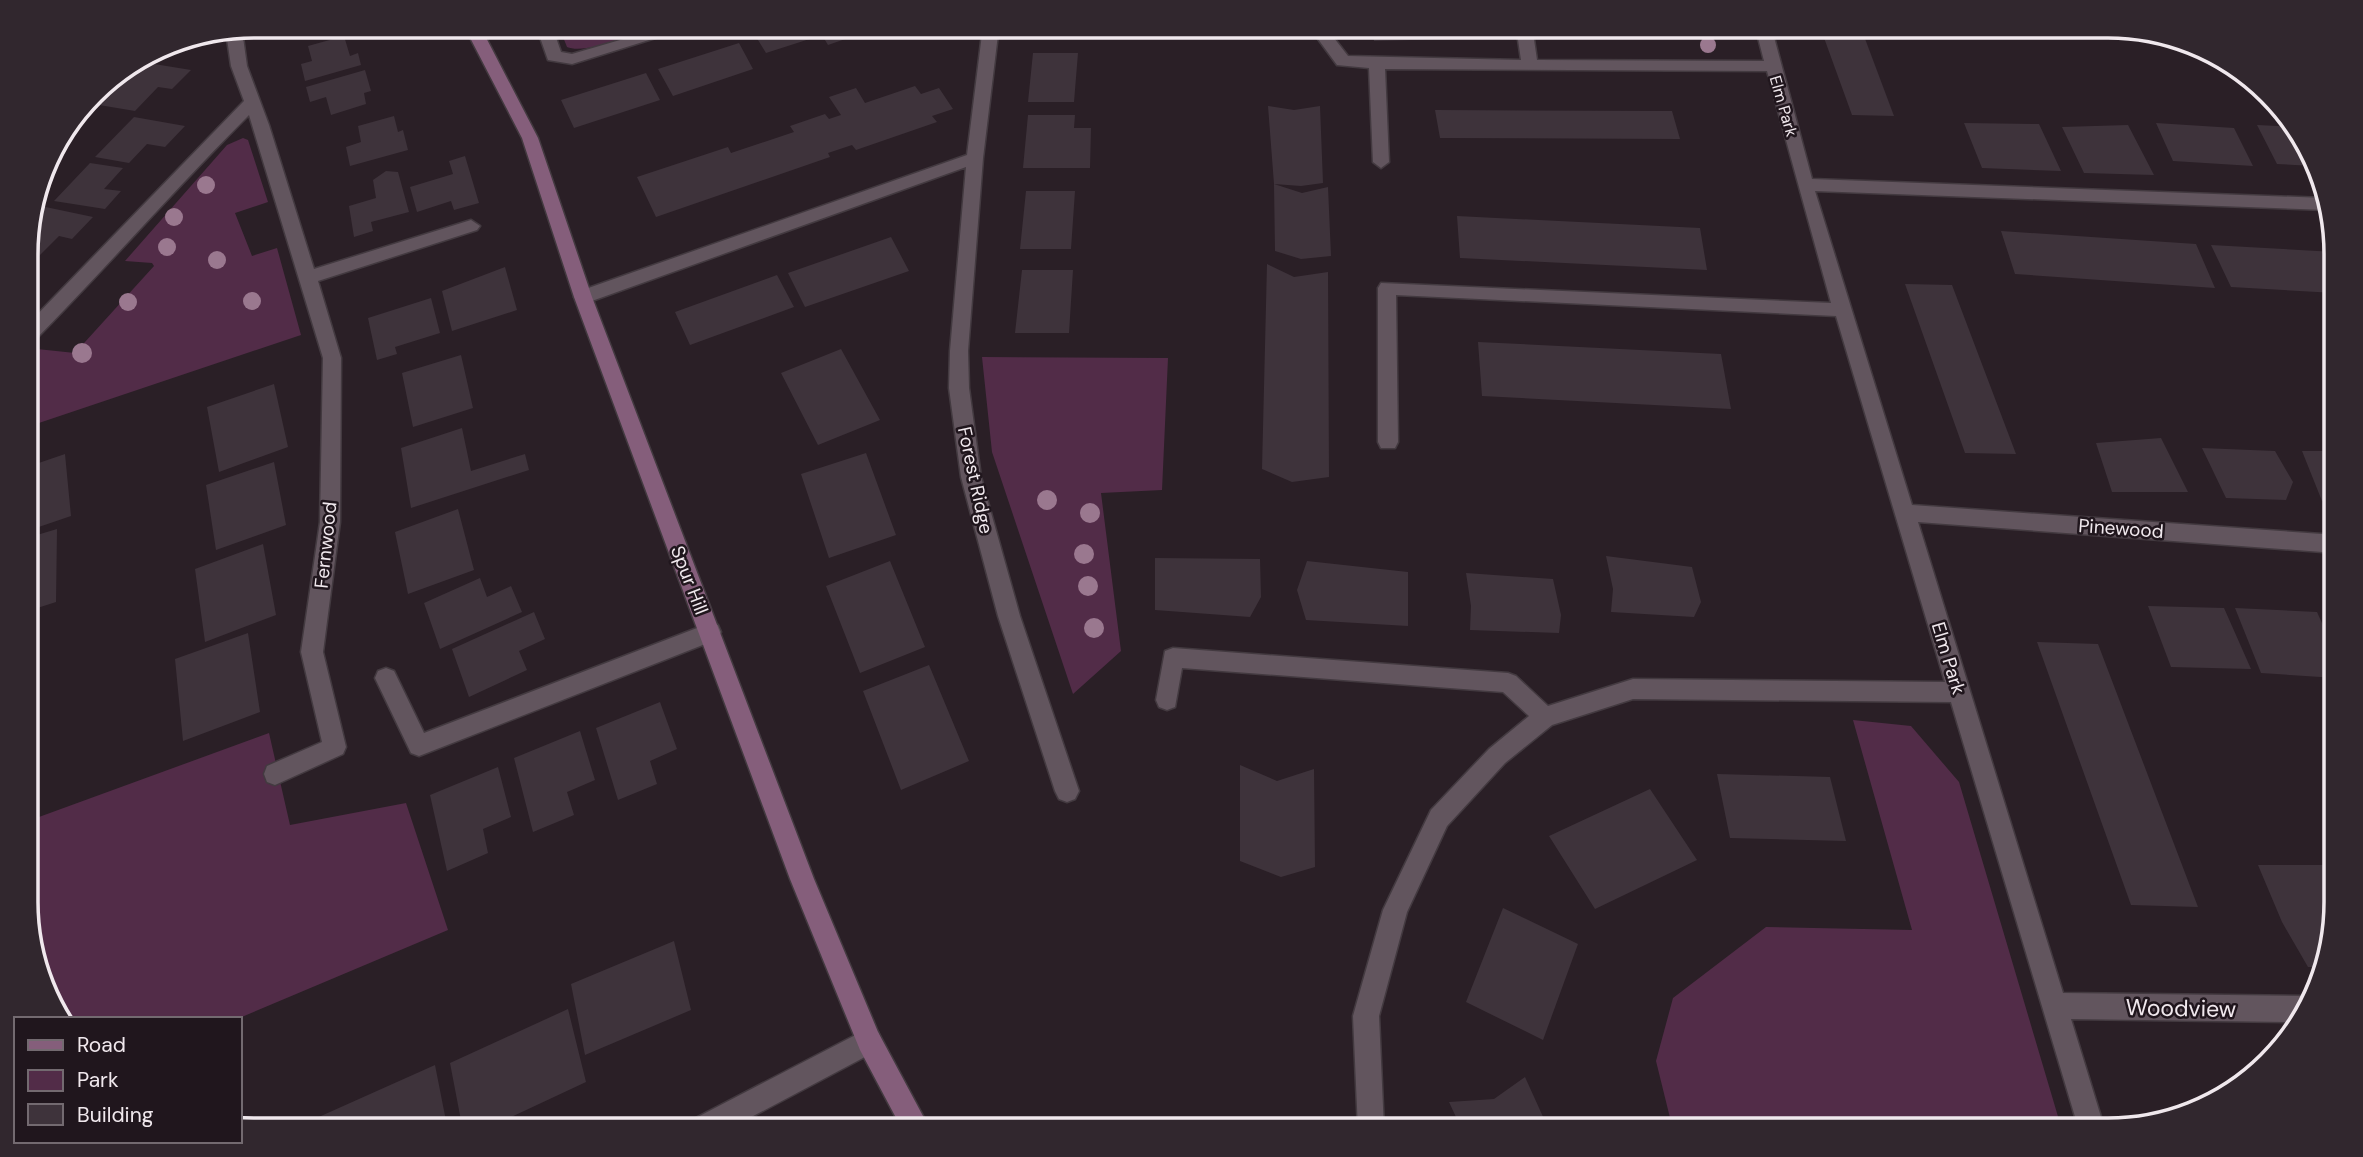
<svg xmlns="http://www.w3.org/2000/svg" width="2363" height="1157" font-family="'DM Sans',sans-serif">
<style>
.green{fill:#522c48}
.building{fill:#3e333b}
.lines{fill:none;stroke-linecap:round;stroke-linejoin:round}
.street-casing{stroke:#433a40;stroke-width:3}
.secondary-casing{stroke:#433a40;stroke-width:3}
.street{fill:#62555e;fill-rule:evenodd}
.secondary{fill:#855e7b;fill-rule:evenodd}
.tree{fill:#9a788f}
.labels{text-anchor:middle;stroke-width:5;stroke-linejoin:round;paint-order:stroke}
.far-street-label{font-size:16px;fill:#f0e8ed;stroke:#20161d}
.street-label{font-size:19px;fill:#f0e8ed;stroke:#20161d}
.near-street-label{font-size:23px;fill:#f0e8ed;stroke:#20161d}
.rim{fill:none;stroke:#f0e8ed;stroke-width:3.5}
</style>
<rect width="100%" height="100%" fill="#2a1f26"/>
<path class="green" d="M659,26c-21,7 -73,29 -92,21l-8,-20z
M243,138l5,2 20,62 -33,11 17,43 25,-8 24,87 -274,92v-69l10,-9 38,4 79,-87 -2,-3 -27,-2 102,-116z
M982,357l186,1 -6,132 -61,3 20,158 -48,43 -81,-242z
M1853,720l58,6 48,56 103,348h-389l-17,-69 17,-63 93,-71 146,3z
M269,733l21,92 116,-22 42,127 -211,89h-173l-36,-86v-112z"/>
<path class="building" d="M307,26h27v1l-26,7z
M753,26h95l6,10 -26,9 -6,-10 -56,18 -16,-26z
M1031,26h44v3h-45z
M1371,26h115l3,12 -115,3z
M1554,26h110l3,9 -111,1z
M1823,35l41,1 30,80 -42,-1z
M344,36l6,20 8,-3 3,12 -56,16 -4,-17 11,-3 -4,-15z
M739,43l14,26 -80,27 -15,-27z
M1033,53h45l-4,49h-46z
M142,62l49,8 -19,19 -14,-2 -23,24 -36,-6z
M365,70l6,21 -7,2 2,11 -35,11 -5,-18 -16,5 -4,-15z
M646,73l14,27 -86,28 -13,-28z
M915,86l6,8 18,-6 14,21 -21,7 5,6 -81,28 -4,-5 -24,8 2,4 -174,60 -19,-40 91,-30 3,6 63,-21 -4,-6 35,-12 4,5 12,-4 -12,-18 27,-9 9,15z
M1268,106l26,4 26,-4 3,77 -22,3 -27,-2z
M1435,110l237,1 8,28 -240,-1z
M1028,115h47l-1,13h17l-1,40h-67z
M394,116l4,16 5,-2 5,20 -58,16 -4,-19 15,-5 -3,-16z
M134,117l51,9 -20,21 -18,-3 -18,19 -34,-6z
M1964,123l75,1 22,47 -79,-3z
M2156,123l78,5 19,38 -80,-5z
M2128,125l26,50 -70,-2 -22,-46z
M2257,125l41,2 15,39 -36,-2z
M465,156l14,47 -25,7 -3,-9 -34,11 -7,-25 43,-13 -4,-13z
M90,163l33,5 -19,21 17,2 -16,18 -51,-8z
M386,171l12,1 11,40 -38,10 2,9 -19,6 -5,-31 27,-8 -3,-18z
M1274,184l28,9 26,-6 3,69 -30,3 -26,-8z
M1026,191h49l-4,58h-51z
M36,205l57,12 -21,22 -13,-3 -25,25 -7,-2v-20z
M1457,216l243,12 7,42 -247,-12z
M2001,231l195,13 19,44 -200,-14z
M891,237l18,34 -104,36 -17,-34z
M2211,245l124,7v41l-104,-6z
M1267,264l27,13 34,-5 1,205 -37,5 -30,-13z
M505,267l12,43 -65,21 -10,-40z
M1022,270h51l-4,63h-54z
M777,275l17,32 -104,38 -15,-33z
M1905,284l47,1 64,169 -51,-1z
M431,298l9,35 -45,14 2,7 -20,6 -9,-42z
M1478,342l243,12 10,55 -249,-13z
M841,349l39,71 -62,25 -37,-72z
M461,355l12,53 -60,19 -11,-54z
M274,384l14,63 -69,25 -12,-65z
M462,428l9,43 54,-17 4,16 -118,38 -10,-60z
M2161,438l27,54h-76l-16,-49z
M2202,448l73,3 18,31 -7,18 -60,-2z
M2302,451h33l1,50h-14z
M866,453l30,82 -67,23 -28,-84z
M65,454l6,62 -44,15v-64z
M274,462l12,63 -70,25 -10,-65z
M458,509l16,61 -66,24 -13,-62z
M57,529l-1,73 -28,9 -1,-73z
M263,544l13,71 -71,27 -10,-73z
M1606,556l86,11 9,35 -7,15 -83,-5 2,-23z
M1155,558l105,1 1,38 -11,20 -95,-7z
M890,561l35,86 -65,26 -34,-87z
M1307,561l101,11v54l-102,-6 -9,-30z
M1466,573l87,6 8,36 -2,18 -89,-3 1,-24z
M480,578l7,19 24,-11 11,26 -82,37 -16,-46z
M2148,606l76,2 27,61 -80,-2z
M2235,608l82,4 19,42v24l-75,-5z
M534,612l11,27 -26,12 8,19 -58,27 -17,-48z
M35,616l4,78 -11,4v-80z
M248,633l12,79 -77,29 -8,-82z
M2037,642l61,2 100,263 -67,-2z
M929,665l40,96 -68,29 -38,-99z
M660,702l17,47 -27,12 7,23 -39,16 -22,-72z
M580,731l15,49 -28,12 7,23 -41,17 -19,-74z
M1240,765l37,16 37,-12 1,98 -34,10 -41,-16z
M498,767l13,50 -28,12 5,24 -41,18 -17,-76z
M1717,774l113,3 16,64 -116,-3z
M1650,789l47,71 -102,49 -46,-73z
M2258,865h79v38l-15,64h-14l-26,-45z
M1503,908l75,36 -35,96 -77,-38z
M674,941l17,69 -106,45 -14,-71z
M568,1009l18,73 -105,49h-18l-13,-68z
M435,1065l13,66h-135l-1,-11z
M1525,1077l24,53h-87l-13,-28 45,-3z"/>
<g class="lines">
<defs>
<path id="street" d="M536,26h16l9,26 11,2 96,-28h26l-122,38 -24,-4z
M983,26h16l-16,132 -15,193 1,37 12,89 39,139 59,175 -4,8 -8,3 -8,-3 -4,-8 -57,-175 -37,-139 -12,-89 1,-37 16,-184 -377,135 -6,2 -9,-7 3,-5 390,-137z
M1316,26h16l2,12 14,18 173,4 -5,-34h16l5,34 227,1 -9,-35h16l41,153 513,19 2,12 -512,-19 97,314 424,30v18l-418,-31 145,471 245,3 6,3 -17,23 -226,-3 34,111h-26l-128,-428 -318,-3 -81,26 -47,38 -58,63 -40,86 -28,104 5,114h-26l-5,-114 30,-106 48,-100 58,-61 40,-33 -26,-24 -321,-24 -7,39 -8,3 -8,-3 -3,-7 9,-49 8,-3 335,25 8,3 32,30 85,-27 312,3 -109,-366 -440,-21 2,147 -3,6h-14l-3,-6v-154l3,-5 450,20 -64,-232 -382,-2 4,93 -8,6 -8,-6 -4,-94 -32,-3 -19,-26z
M242,30l5,36 22,59 45,144 157,-49 9,6 -3,4 -159,51 23,77 -1,164 -17,130 23,95 -3,7 -68,31 -8,-3 -3,-8 3,-8 55,-24 -21,-90 19,-130 3,-164 -74,-243c-74,74 -142,152 -215,226l-7,2v-18l217,-224 -13,-35 -5,-34z
M710,623l8,2 3,7 -3,7 -299,117 -8,-3 -36,-75 3,-7 8,-3 8,3 30,62z
M869,1028l9,4 4,9 -4,9 -153,81h-41l4,-9z"/>
<path id="secondary" d="M464,26h16l58,112 54,159 222,582 64,153 53,99h-28l-43,-81 -70,-171 -216,-582 -52,-159z"/>
</defs>
<use href="#street" class="street-casing"/>
<use href="#secondary" class="secondary-casing"/>
<use href="#street" class="street"/>
<use href="#secondary" class="secondary"/>
</g>
<g class="tree">
<circle cx="1708" cy="45" r="8"/>
<circle cx="206" cy="185" r="9"/>
<circle cx="174" cy="217" r="9"/>
<circle cx="167" cy="247" r="9"/>
<circle cx="217" cy="260" r="9"/>
<circle cx="252" cy="301" r="9"/>
<circle cx="128" cy="302" r="9"/>
<circle cx="82" cy="353" r="10"/>
<circle cx="1047" cy="500" r="10"/>
<circle cx="1090" cy="513" r="10"/>
<circle cx="1084" cy="554" r="10"/>
<circle cx="1088" cy="586" r="10"/>
<circle cx="1094" cy="628" r="10"/>
</g>
<g class="labels">
<g class="far-street-label">
<text transform="translate(1784 106) rotate(74)" y="6">Elm Park</text>
</g>
<g class="street-label">
<text transform="translate(976 480) rotate(78)" y="7">Forest Ridge</text>
<text transform="translate(2121 528) rotate(4)" y="7">Pinewood</text>
<text transform="translate(325 545) rotate(-84)" y="7">Fernwood</text>
<text transform="translate(690 580) rotate(69)" y="7">Spur Hill</text>
<text transform="translate(1949 658) rotate(73)" y="7">Elm Park</text>
</g>
<g class="near-street-label">
<text transform="translate(2181 1008) rotate(1)" y="8">Woodview</text>
</g>
</g>
<path d="M0 0H2363V1157H0ZM254 38H2108A216 216 0 0 1 2324 254V902A216 216 0 0 1 2108 1118H254A216 216 0 0 1 38 902V254A216 216 0 0 1 254 38Z" fill="#31272e" fill-rule="evenodd"/>
<path class="rim" d="M254 38H2108A216 216 0 0 1 2324 254V902A216 216 0 0 1 2108 1118H254A216 216 0 0 1 38 902V254A216 216 0 0 1 254 38Z"/>
<rect x="14" y="1017" width="228" height="126" fill="#20161d" stroke="#736a70" stroke-width="2"/>
<rect x="28" y="1040" width="35" height="10" fill="#855e7b" stroke="#736a70" stroke-width="2"/>
<text x="77" y="1052" font-size="21" fill="#f0e8ed">Road</text>
<rect x="28" y="1070" width="35" height="21" fill="#522c48" stroke="#736a70" stroke-width="2"/>
<text x="77" y="1087" font-size="21" fill="#f0e8ed">Park</text>
<rect x="28" y="1104" width="35" height="21" fill="#3e333b" stroke="#736a70" stroke-width="2"/>
<text x="77" y="1122" font-size="21" fill="#f0e8ed">Building</text>
</svg>
